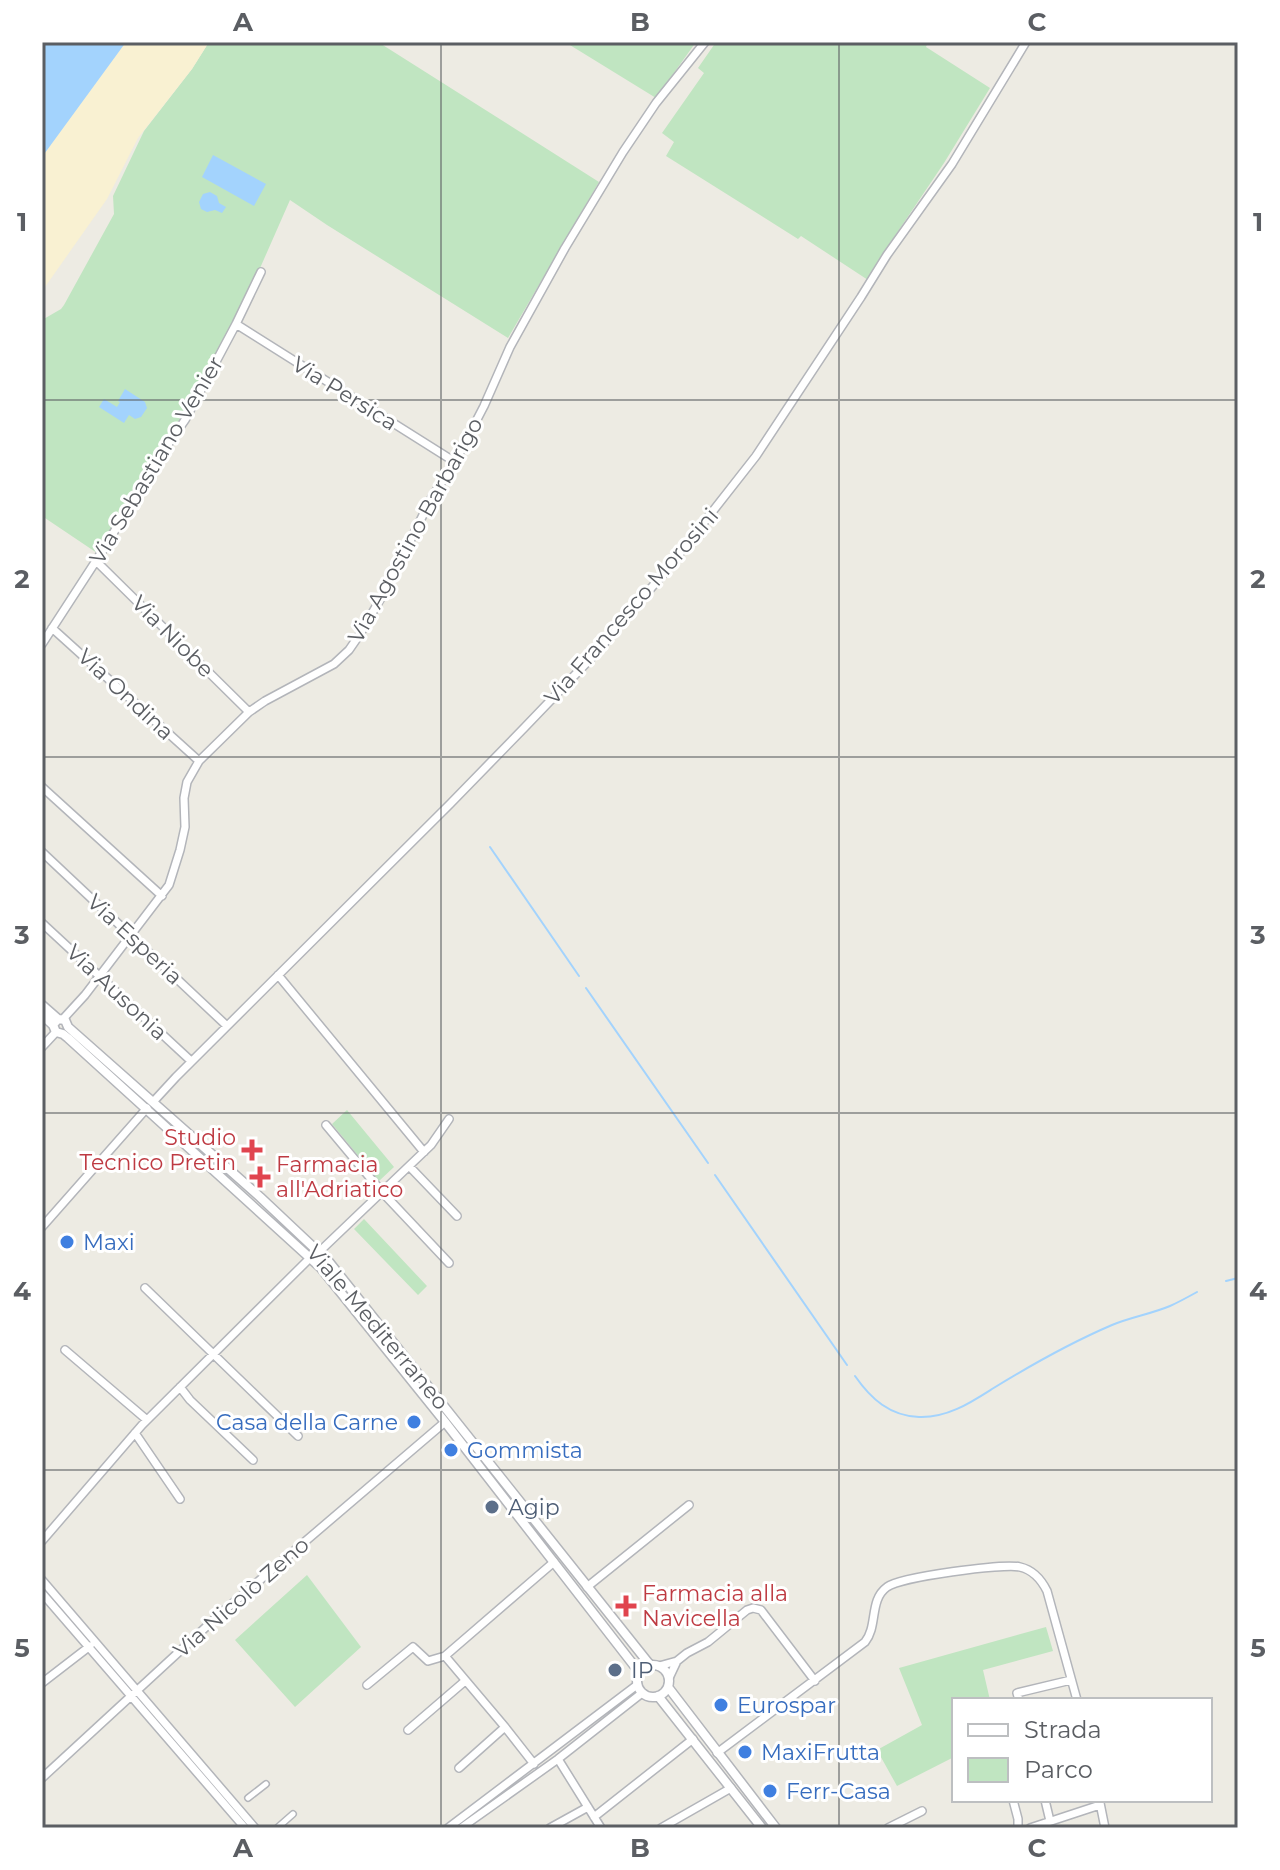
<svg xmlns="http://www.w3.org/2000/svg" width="1280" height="1870" font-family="Montserrat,sans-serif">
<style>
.green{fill:#c0e5c1}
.sand{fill:#f9f1d2}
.water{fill:#a3d3fd}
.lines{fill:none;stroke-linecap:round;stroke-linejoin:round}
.stream{stroke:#a3d3fd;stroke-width:2}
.pedestrian-casing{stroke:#b3b5ba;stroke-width:8}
.minor-casing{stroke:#b3b5ba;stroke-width:10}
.tertiary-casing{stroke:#b3b5ba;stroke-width:11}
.pedestrian{stroke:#fff;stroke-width:5}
.minor{stroke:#fff;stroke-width:7}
.tertiary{stroke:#fff;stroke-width:8}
.grid{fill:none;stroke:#5b5e63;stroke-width:2;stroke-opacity:0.55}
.health-dot{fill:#e0444e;stroke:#fff;stroke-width:3}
.shop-dot{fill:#3f7fe0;stroke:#fff;stroke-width:3}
.service-dot{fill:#5c6f8a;stroke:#fff;stroke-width:3}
.labels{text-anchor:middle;stroke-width:6;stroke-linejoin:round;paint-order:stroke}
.street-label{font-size:22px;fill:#5b5e63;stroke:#fff}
.health-label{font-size:22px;fill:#be3a42;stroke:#fff;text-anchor:start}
.shop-label{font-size:22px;fill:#366cbe;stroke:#fff;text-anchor:start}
.service-label{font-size:22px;fill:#4e5e75;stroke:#fff;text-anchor:start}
.neatline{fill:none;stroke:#5b5e63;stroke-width:3}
.grid-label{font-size:26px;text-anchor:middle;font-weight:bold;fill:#5b5e63}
</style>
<rect width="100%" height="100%" fill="#edebe3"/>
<path class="green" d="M209,42h169l221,140 -91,156 -181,-113 -37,-25 -44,100 -63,118 -34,49 -52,86 -55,-37v-196l19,-11 3,-4 50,-91 -1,-18 31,-65 48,-62z
M565,42h131l-40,56z
M716,42h212l-2,5 64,41 -46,75 -66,98 -10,19 -67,-44 -3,3 -132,-83 8,-14 -12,-9 42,-60 -6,-5z
M347,1110l47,57 -15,14 -47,-57z
M364,1219l63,67 -9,9 -64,-66z
M307,1575l54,72 -66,60 -60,-67z
M1046,1627l7,24 -70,19 7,30h-36v57l-57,29 -20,-36 45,-25 -23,-57z"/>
<path class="sand" d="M94,42h115l-17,27 -54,69 -31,61 -62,88 -3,9v-179z"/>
<path class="water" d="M42,42h84l-84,115z
M213,155l53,29 -12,22 -52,-29z
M210,192l7,4 2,7 7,4 -4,6 -7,-3 -8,2 -6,-3 -2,-7 4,-8z
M125,389l20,13 2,6 -6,9 -6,2 -6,-4 -5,8 -25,-16 5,-8 13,8 3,-5 -2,-1z"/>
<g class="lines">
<path class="stream" d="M490,847l89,129
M586,988l122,175
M715,1175l132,190
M1226,1281l12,-3
M855,1376c16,23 35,40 64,41 28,1 51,-14 73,-28 39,-24 78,-46 120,-64 19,-8 39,-11 58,-19 9,-4 18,-9 27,-14"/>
<defs>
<path id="pedestrian" d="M248,1798l18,-14
M277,1828l16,-14"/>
<path id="minor" d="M236,324l219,138
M96,561l153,151
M52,628l147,133
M42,644l63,-97 50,-84 30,-43 51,-96 25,-52
M42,787l120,109
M42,852l185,174
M42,923l149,138
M278,975l146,177
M63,1019l22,-24 84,-110 11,-35 5,-23 -1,-29 3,-16 12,-21 50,-49 16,-11 69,-37 15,-14 11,-16 25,-43 47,-94 23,-35 29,-56 26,-59 55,-99 58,-96 33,-49 49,-61
M42,1047l14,-15
M153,1102l23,-25 274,-273 75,-77 71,-74 73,-86 87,-111 105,-159 26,-42 65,-91 74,-122
M326,1125l56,67 67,71
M409,1166l48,50
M42,1227l105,-119
M319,1252l112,-107 18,-26
M145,1288l153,148
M65,1350l82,70
M180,1387l10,13 63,60
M135,1433l45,66
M42,1541l100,-116 169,-168
M42,1580l213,248
M587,1587l102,-82
M42,1593l203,235
M659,1666l18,-5
M669,1678l8,-17 10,-8 21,-11 39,-32 6,-2 8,2 54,71
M42,1683l48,-37
M367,1685l46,-38 15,14 17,-5
M1019,1700l-2,-7 54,-13
M408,1730l57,-49
M717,1753l148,-111c13,-16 4,-42 22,-55 13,-10 117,-24 133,-20 13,3 21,12 27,24l30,109
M558,1759l43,69
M534,1764l-29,-37 -60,-71 109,-94
M459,1768l46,-41
M42,1778l177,-163 226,-193
M1013,1800l5,19v9
M1045,1800l5,21
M1100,1803l5,25
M594,1817l99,-78
M448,1828l189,-143
M461,1828l97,-69 84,-66
M550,1828l38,-21
M661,1828l70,-40
M888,1828l34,-17
M1030,1828l70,-23"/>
<path id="tertiary" d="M42,1005l16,14
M42,1015l11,10 3,7 7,2 5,4 253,230 124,154 194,250
M53,1025l5,-6 7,1 3,7 192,170 69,65 321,403
M637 1681a16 16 0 1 1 32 0a16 16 0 1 1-32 0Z
M668,1687l108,141
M658,1696l104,132"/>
</defs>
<use href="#pedestrian" class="pedestrian-casing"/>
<use href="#minor" class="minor-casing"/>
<use href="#tertiary" class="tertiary-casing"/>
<use href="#pedestrian" class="pedestrian"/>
<use href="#minor" class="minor"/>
<use href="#tertiary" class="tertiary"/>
</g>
<path class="grid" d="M441,42v1786M839,42v1786M42,400h1196M42,757h1196M42,1113h1196M42,1470h1196"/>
<g class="health-dot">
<path d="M248 1138h8v8h8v8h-8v8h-8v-8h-8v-8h8z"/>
<path d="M256 1165h8v8h8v8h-8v8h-8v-8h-8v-8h8z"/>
<path d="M622 1594h8v8h8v8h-8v8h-8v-8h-8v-8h8z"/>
</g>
<g class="shop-dot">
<circle cx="67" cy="1242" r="8"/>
<circle cx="414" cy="1422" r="8"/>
<circle cx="451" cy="1450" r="8"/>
<circle cx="721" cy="1705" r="8"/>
<circle cx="745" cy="1752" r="8"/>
<circle cx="770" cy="1791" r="8"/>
</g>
<g class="service-dot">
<circle cx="492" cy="1507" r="8"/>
<circle cx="615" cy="1670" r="8"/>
</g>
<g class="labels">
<g class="street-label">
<text transform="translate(345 393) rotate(32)" y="8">Via Persica</text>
<text transform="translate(156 460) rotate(-59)" y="8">Via Sebastiano Venier</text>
<text transform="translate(415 530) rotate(-61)" y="8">Via Agostino Barbarigo</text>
<text transform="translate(631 606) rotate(-49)" y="8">Via Francesco Morosini</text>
<text transform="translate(173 636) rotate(45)" y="8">Via Niobe</text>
<text transform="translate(126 694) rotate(43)" y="8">Via Ondina</text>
<text transform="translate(135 939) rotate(43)" y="8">Via Esperia</text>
<text transform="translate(117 992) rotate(43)" y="8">Via Ausonia</text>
<text transform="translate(378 1327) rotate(50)" y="8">Viale Mediterraneo</text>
<text transform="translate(241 1597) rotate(-41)" y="8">Via Nicolò Zeno</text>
</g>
<g class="health-label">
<text x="236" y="1145" text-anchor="end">Studio<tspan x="236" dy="25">Tecnico Pretin</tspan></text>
<text x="276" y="1172">Farmacia<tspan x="276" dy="25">all'Adriatico</tspan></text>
<text x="642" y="1601">Farmacia alla<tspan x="642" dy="25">Navicella</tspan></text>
</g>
<g class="shop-label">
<text x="83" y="1250">Maxi</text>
<text x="398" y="1430" text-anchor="end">Casa della Carne</text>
<text x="467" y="1458">Gommista</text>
<text x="737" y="1713">Eurospar</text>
<text x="761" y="1760">MaxiFrutta</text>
<text x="786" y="1799">Ferr-Casa</text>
</g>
<g class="service-label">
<text x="508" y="1515">Agip</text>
<text x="631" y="1678">IP</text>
</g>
</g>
<rect width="1280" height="1870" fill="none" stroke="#ffffff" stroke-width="88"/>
<rect x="952" y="1698" width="260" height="104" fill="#ffffff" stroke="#bdbfc1" stroke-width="2"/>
<rect x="968" y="1724" width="40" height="12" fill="#ffffff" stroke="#bdbfc1" stroke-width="2"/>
<text x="1024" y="1738" font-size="24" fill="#5b5e63">Strada</text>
<rect x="968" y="1758" width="40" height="24" fill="#c0e5c1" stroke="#bdbfc1" stroke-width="2"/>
<text x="1024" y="1778" font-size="24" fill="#5b5e63">Parco</text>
<rect x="44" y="44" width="1192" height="1782" class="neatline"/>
<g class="grid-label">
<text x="243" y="31">A</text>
<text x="640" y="31">B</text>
<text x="1037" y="31">C</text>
<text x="22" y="231">1</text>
<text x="1258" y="231">1</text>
<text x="22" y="588">2</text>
<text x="1258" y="588">2</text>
<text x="22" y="944">3</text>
<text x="1258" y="944">3</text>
<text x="22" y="1300">4</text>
<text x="1258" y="1300">4</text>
<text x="22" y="1657">5</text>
<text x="1258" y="1657">5</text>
<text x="243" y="1857">A</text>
<text x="640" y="1857">B</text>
<text x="1037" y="1857">C</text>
</g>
</svg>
